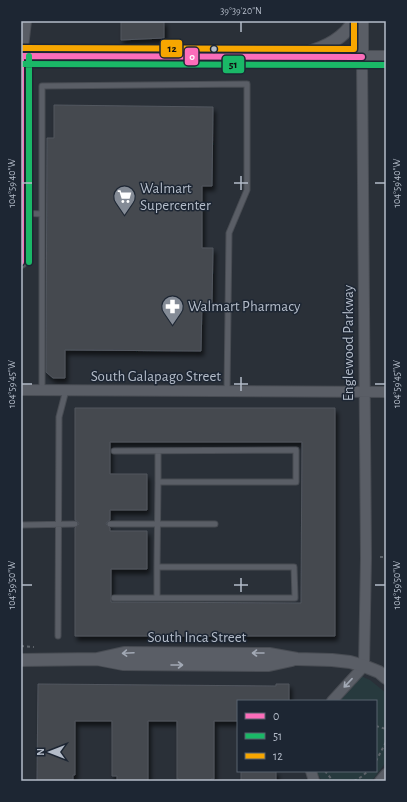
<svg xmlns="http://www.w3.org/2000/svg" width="407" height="802" font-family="'Alegreya Sans',sans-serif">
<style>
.green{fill:#273a3e}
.building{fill:#444950;stroke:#52575f;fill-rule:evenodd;filter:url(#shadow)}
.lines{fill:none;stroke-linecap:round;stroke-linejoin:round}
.service-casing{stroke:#484c53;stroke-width:7}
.minor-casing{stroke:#484c53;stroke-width:12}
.tertiary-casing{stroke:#484c53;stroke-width:14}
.path{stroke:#5d636a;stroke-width:2;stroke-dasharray:3 3;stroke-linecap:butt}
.service{stroke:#5a5e66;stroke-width:5}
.minor{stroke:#5a5e66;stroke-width:10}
.tertiary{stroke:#5a5e66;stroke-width:12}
.bus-1-casing{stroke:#1d2633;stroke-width:9}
.bus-2-casing{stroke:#1d2633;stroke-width:9}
.bus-3-casing{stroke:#1d2633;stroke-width:9}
.bus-1{stroke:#fb6dba;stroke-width:6}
.bus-2{stroke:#1ab867;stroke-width:6}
.bus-3{stroke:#f7a600;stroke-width:6}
.oneway{stroke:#a2a9b5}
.ticks{fill:none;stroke:#b4bcc9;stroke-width:1.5}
.bus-dot{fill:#b4bcc9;stroke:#1d2633;stroke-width:1.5}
.labels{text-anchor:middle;stroke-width:3;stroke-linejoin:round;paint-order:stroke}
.poi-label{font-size:15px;fill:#b4bcc9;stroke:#1d2633;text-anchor:start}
.street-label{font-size:15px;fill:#b4bcc9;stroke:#1d2633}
.line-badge{stroke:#1d2633;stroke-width:1.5}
.badge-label{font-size:11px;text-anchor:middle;font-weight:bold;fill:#fff}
.pale-badge-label{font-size:11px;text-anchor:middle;font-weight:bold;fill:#111}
.neatline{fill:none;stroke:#b4bcc9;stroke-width:1.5}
.ticks-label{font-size:10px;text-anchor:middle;fill:#b4bcc9}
</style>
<defs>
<filter id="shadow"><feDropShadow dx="2.5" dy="4.5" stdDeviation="2" flood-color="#0009"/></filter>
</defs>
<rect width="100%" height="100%" fill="#2a3038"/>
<path class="green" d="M361,676l9,4 16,13v69l-12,16 -4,3h-48l-6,-10h60v-70h-36z"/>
<path class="building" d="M121,21h43v17l-43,2z
M54,105l159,2 -1,79h-10v62h11l-1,55h-10l-1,48 -136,-1v28h-12l-7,-6 1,-234h7z
M75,408h260v228h-260v-108l4,-4 -1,-2 -3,-2zM110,442h192l-1,161 -190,-1v-33h36v-38h-37v-3l-4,-4 1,-2 3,-2v-10h37v-36h-37z
M38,684l238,2v-2h13v17h-51v20h-24v58h-3v2h-32v-2h-2v-58h-29v60h-31v-5h-5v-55h-37v54h-2v6h-36z
M241,771h35v10h-35z"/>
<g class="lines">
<defs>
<path id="service" d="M21,213l21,1
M42,390v-304l205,-2v106l-18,43 -2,158
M114,451l182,-1v32h-138l-1,85h137l1,31h-181
M158,451v31
M110,524h105
M21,525l54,-1
M157,598v-31
M58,636l1,-219 7,-27"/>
<path id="minor" d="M21,390l365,2
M332,701l32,-35 2,-108 -4,-501
M311,771l3,10
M380,781l6,-7"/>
<path id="tertiary" d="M362,21v36
M305,53c20,-5 38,-14 49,-32
M21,56l365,1
M21,262v-206l4,-35
M97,659l27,-6 145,1 28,5 35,1 18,2 14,4 15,6 7,6
M21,660l76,-1 26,5 146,1 23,-5"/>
</defs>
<use href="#service" class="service-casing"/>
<use href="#minor" class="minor-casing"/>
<use href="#tertiary" class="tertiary-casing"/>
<path class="path" d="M380,557h6
M21,646l13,1
M376,726l10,3
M376,761l10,-19
M325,771l8,10
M354,781l7,-4 7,-6"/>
<use href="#service" class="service"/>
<use href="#minor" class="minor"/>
<use href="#tertiary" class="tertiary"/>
<defs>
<path id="bus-1" d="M21,56l341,1
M21,56v206"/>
<path id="bus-2" d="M29,56v206
M21,64l365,1"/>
<path id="bus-3" d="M21,48l333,1v-28"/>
</defs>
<use href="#bus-1" class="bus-1-casing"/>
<use href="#bus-2" class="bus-2-casing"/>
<use href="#bus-3" class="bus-3-casing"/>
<use href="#bus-1" class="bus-1"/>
<use href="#bus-2" class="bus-2"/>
<use href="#bus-3" class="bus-3"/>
</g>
<defs><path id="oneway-shaft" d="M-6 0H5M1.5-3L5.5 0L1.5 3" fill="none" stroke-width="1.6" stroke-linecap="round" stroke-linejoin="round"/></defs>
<g class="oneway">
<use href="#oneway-shaft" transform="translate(128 653) rotate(177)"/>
<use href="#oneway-shaft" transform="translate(258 653) rotate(-180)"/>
<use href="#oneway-shaft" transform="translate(177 665)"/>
<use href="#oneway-shaft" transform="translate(348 683) rotate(133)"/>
</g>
<path class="ticks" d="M241,22v10M241,176v14M22,183h10M234,183h14M375,183h10M241,377v14M22,384h10M234,384h14M375,384h10M241,578v14M22,585h10M234,585h14M375,585h10"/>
<defs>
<symbol id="supermarket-pin" viewBox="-11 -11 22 30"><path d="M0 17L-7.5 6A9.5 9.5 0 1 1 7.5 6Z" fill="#848b96" stroke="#1d2633"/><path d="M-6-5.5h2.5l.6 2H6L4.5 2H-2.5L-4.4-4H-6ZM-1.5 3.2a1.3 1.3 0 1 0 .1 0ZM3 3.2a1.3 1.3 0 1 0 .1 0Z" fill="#fff"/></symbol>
<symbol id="pharmacy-pin" viewBox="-11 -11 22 30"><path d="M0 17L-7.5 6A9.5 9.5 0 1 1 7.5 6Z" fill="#848b96" stroke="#1d2633"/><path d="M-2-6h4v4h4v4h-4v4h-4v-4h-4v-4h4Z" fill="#fff"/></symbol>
</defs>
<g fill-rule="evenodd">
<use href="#supermarket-pin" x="112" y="184" width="25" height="34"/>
<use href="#pharmacy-pin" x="160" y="294" width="25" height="34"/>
</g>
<circle class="bus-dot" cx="214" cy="49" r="3.5"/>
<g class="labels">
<g class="poi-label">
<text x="140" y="193">Walmart<tspan x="140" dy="17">Supercenter</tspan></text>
<text x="188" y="311">Walmart Pharmacy</text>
</g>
<g class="street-label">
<text transform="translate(348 343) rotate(-90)" y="5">Englewood Parkway</text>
<text x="156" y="381">South Galapago Street</text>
<text x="197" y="642">South Inca Street</text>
</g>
</g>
<g class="line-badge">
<rect x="160" y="39" width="23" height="19" rx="4" fill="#f7a600"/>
<rect x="184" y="47" width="15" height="19" rx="4" fill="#fb6dba"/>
<rect x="222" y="55" width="23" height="19" rx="4" fill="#1ab867"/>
</g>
<g class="badge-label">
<text x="192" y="60">0</text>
</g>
<g class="pale-badge-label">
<text x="172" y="52">12</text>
<text x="233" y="68">51</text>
</g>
<rect width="407" height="802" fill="none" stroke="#1d2633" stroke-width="44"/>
<rect x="237" y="700" width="140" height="72" fill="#1d2633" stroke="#59626f"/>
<rect x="245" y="713" width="20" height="6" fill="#fb6dba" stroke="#59626f"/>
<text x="273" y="720" font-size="12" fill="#b4bcc9">0</text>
<rect x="245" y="733" width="20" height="6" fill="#1ab867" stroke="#59626f"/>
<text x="273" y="740" font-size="12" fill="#b4bcc9">51</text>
<rect x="245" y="753" width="20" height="6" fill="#f7a600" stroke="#59626f"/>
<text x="273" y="760" font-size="12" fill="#b4bcc9">12</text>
<g transform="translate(50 752) rotate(270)" stroke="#1d2633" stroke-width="3" paint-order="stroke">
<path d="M0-3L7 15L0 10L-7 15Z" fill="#b4bcc9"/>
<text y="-6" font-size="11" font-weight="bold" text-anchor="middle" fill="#b4bcc9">N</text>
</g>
<rect x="22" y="22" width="363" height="758" class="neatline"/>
<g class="ticks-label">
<text x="241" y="14">39°39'20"N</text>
<text transform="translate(396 183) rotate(-90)" y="4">104°59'40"W</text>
<text transform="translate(11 183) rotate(-90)" y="4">104°59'40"W</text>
<text transform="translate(396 384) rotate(-90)" y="4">104°59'45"W</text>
<text transform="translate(11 384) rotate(-90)" y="4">104°59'45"W</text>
<text transform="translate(396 585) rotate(-90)" y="4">104°59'50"W</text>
<text transform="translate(11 585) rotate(-90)" y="4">104°59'50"W</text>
</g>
</svg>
